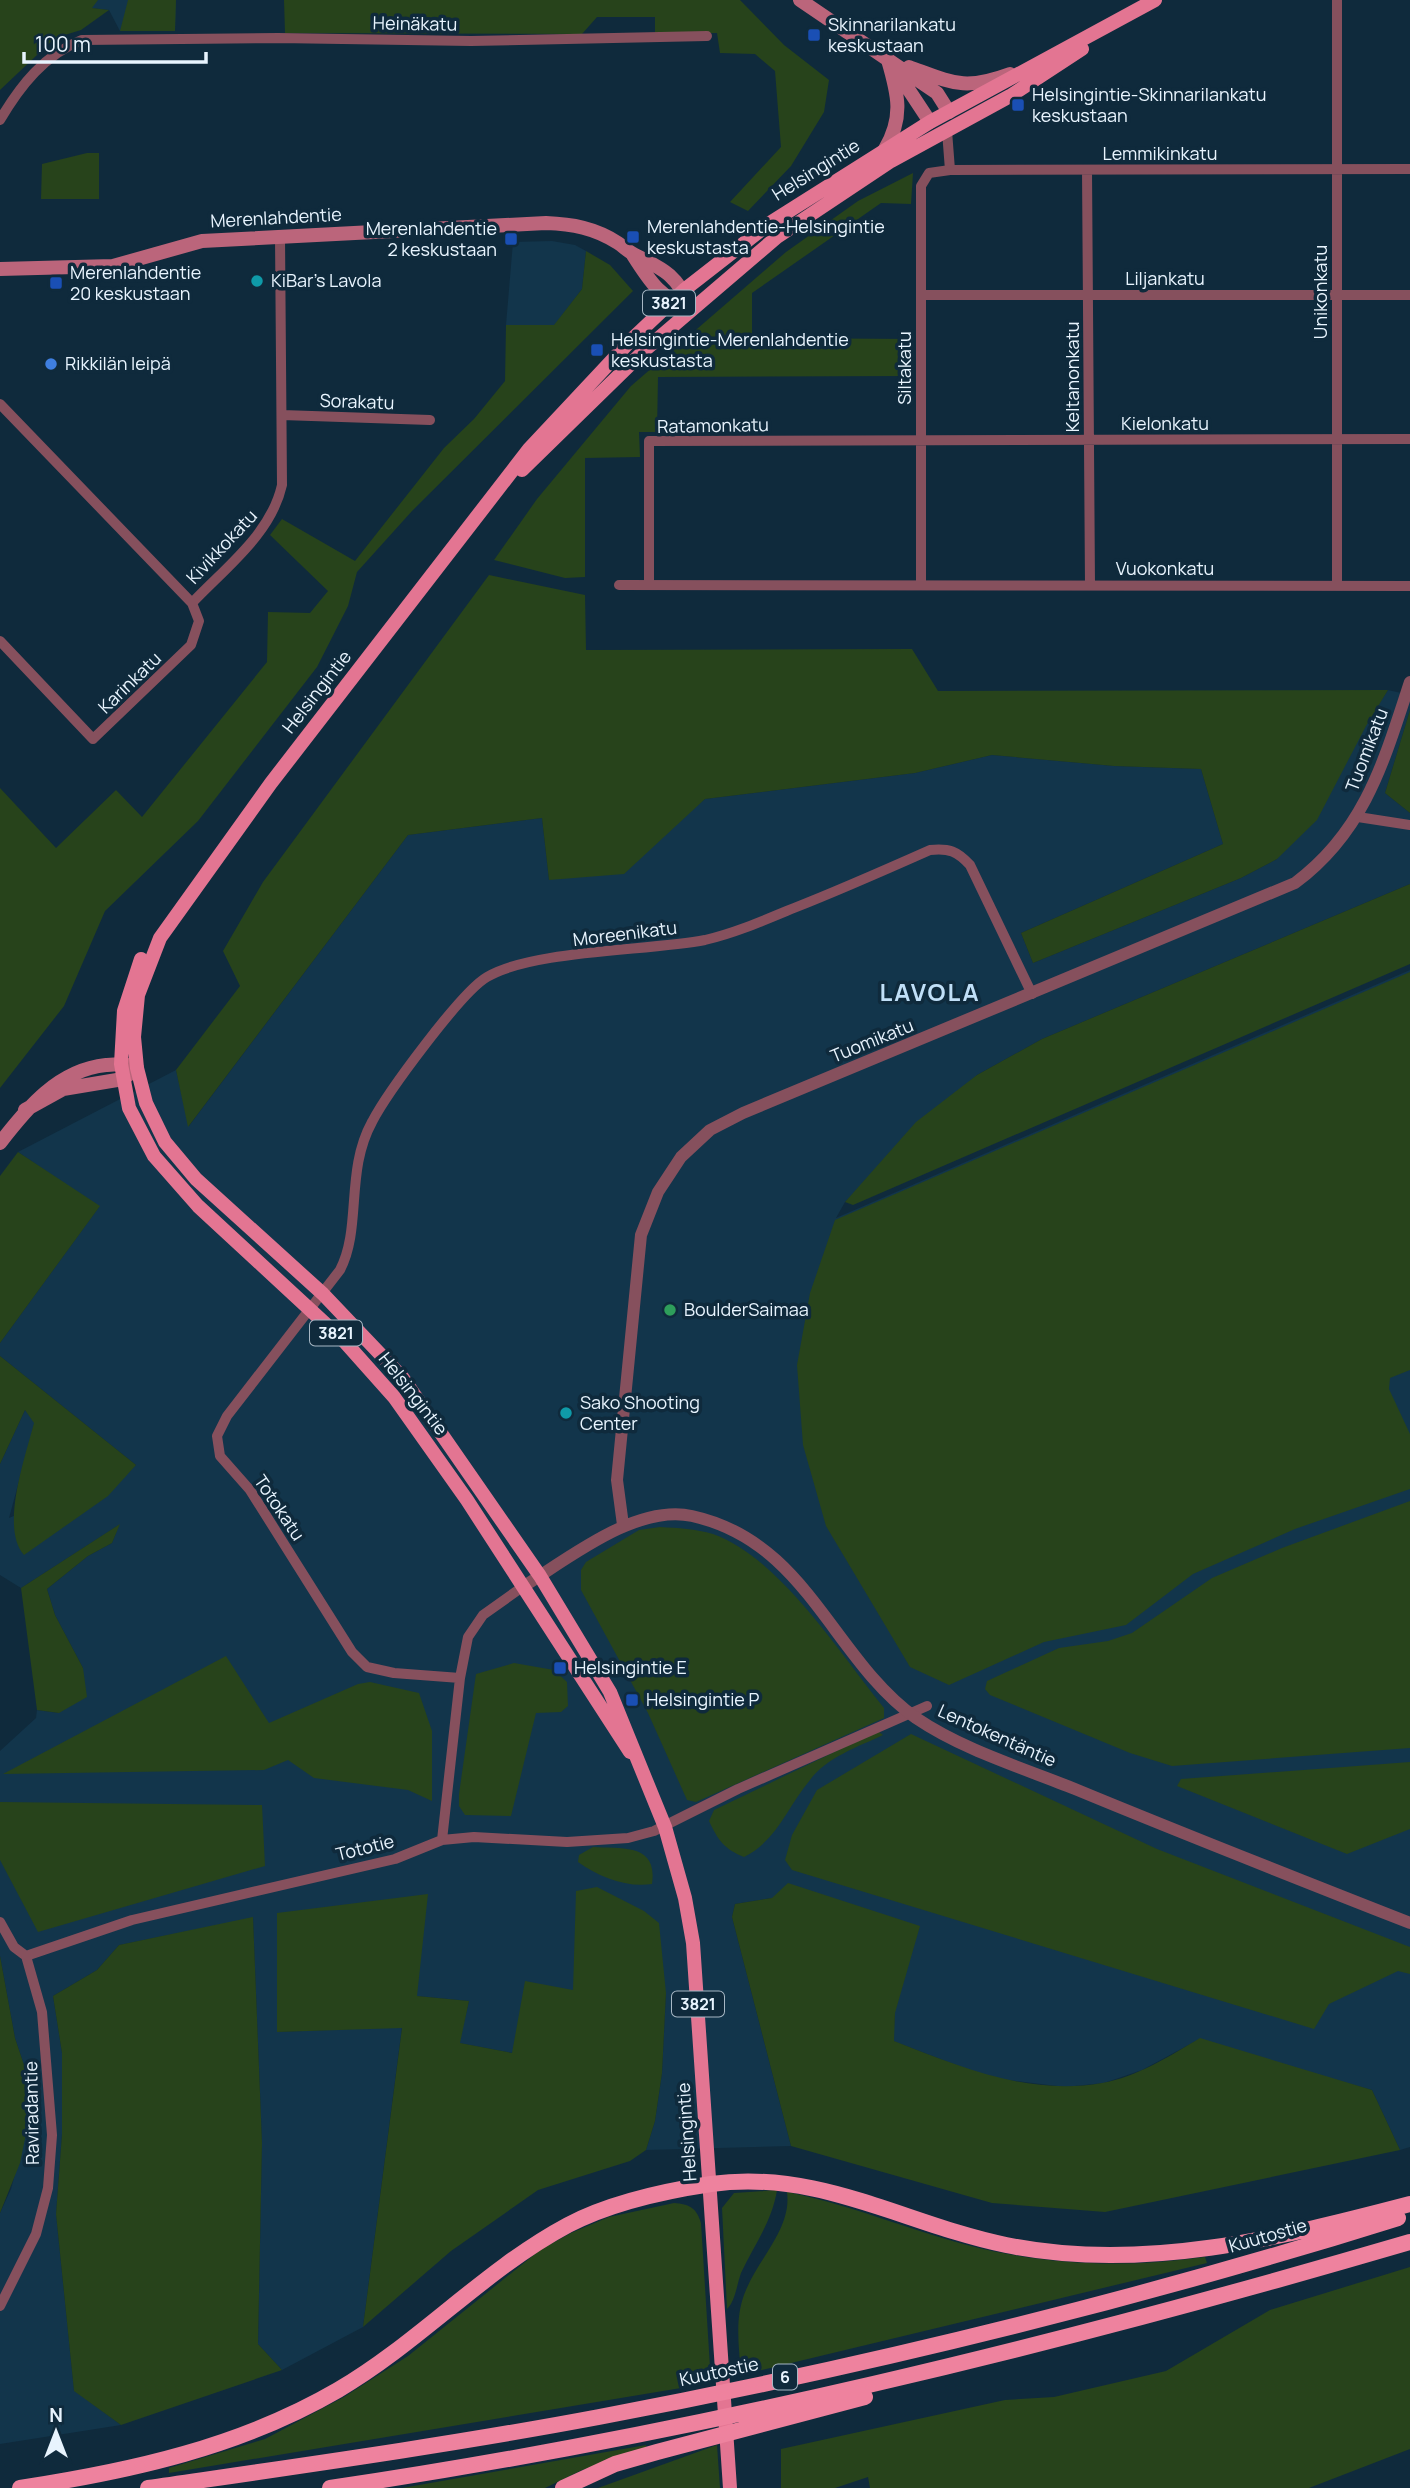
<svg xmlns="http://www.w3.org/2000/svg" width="1410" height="2488" font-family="Manrope,sans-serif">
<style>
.built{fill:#12354b}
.green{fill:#27431b}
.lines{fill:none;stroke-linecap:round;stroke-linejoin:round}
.minor{stroke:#86505d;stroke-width:10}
.tertiary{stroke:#86505d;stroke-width:12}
.secondary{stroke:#bb657b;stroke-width:14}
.primary{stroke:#e37592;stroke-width:14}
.trunk{stroke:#ee829e;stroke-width:16}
.transit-dot{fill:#1a4fb4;stroke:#0f2a3c;stroke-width:2.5}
.culture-dot{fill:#0f9aa8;stroke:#0f2a3c;stroke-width:2.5}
.shop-dot{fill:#3f7fe0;stroke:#0f2a3c;stroke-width:2.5}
.leisure-dot{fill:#2e9e5b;stroke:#0f2a3c;stroke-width:2.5}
.labels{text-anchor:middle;stroke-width:7;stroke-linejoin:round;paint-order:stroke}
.shield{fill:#0f2a3c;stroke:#a7b7c4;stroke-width:2}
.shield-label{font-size:16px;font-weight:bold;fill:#e8f4fe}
.street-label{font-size:18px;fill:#e8f4fe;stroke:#0f2a3c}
.poi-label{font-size:18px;fill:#e8f4fe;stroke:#0f2a3c;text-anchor:start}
.district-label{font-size:24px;font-weight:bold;letter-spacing:2px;fill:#c0dff7;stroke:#0f2a3c}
</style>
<rect width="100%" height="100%" fill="#0f2a3c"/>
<path class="built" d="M82,0h94l-1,31h-55l-11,-21 -18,-2z
M552,241l23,4 11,6 -4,38 -28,37 -48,-1 7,-83z
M1388,690l22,5v15l-25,83 25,20v71l-368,155 -65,36 -132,127 -9,16 574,-248v1177l-10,3 -28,-60 -176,-49 -54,29 -38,13 -39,4 -75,-9 -97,-37 2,-28 -123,-115 -37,6 -3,13 59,229 -145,4 9,-29 7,-48 4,-80 -93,-3 -60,63 -54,-10 10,-42 -52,-5 -140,-83v119l125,-5 -39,300 -81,43 -24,-26 4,-201 -9,-225 -134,27 -22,25 -44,26 9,57v81l-6,80 18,176 47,35 -121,19v-231l11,-24 16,-60 -3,-64 -9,-27 -15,-82v-205l36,-33 1,-8 22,3 24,-45 -28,-53 -8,-26 41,-33 24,-13 7,-18 -98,63 -21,-13v-111l25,-54 10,12 -26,96 127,-53 -136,-109v-13l99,-136 -81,-55 158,-82 13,56 219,-291 134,-17 7,62 133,-62 23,-19 210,-26 77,-18 122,11 87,3 22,75 -202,89 12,30 208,-85 36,-19z"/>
<path class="green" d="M0,0h98l-6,8 17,2 -28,20 -26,8 -55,52z
M128,0h48l-1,31h-55z
M284,0h456l44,45 45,35 -5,32 -33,54 -43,45 -18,-9 51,-55 -6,-76 -20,-17 -35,-1 -3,-20h-62v-16h-58l-15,17 -297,-1z
M87,153h12v46h-58l1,-35z
M913,173l-2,31 -30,-1 -129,90v45l160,1 -1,37 -253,1 -1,55h-18l1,25 -55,1v119l-20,1 -71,-18 43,-61 94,-113 155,-134 72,-51z
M586,251l24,14 23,26 -221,220 -55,61 -9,34 -31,61 -119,154 -93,90 -41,95 -64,82v-300l56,60 60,-58 26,27 125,-155 1,-50 42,1 18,-22 -58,-56 12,-16 73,42 89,-113 30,-29 31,-38 1,-56h48l28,-36z
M489,575l96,20 1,55 326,-1 26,42 450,-1 -22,36 -49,94 -40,39 -36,19 -208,85 -12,-30 202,-89 -22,-75 -87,-3 -122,-11 -77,18 -210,26 -81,75 -75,6 -7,-62 -134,17 -220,292 -12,-57 64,-84 -17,-35 40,-69z
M1410,710v103l-25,-20z
M1410,884v80l-557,241 -8,-3 71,-80 61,-47 65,-36z
M1410,972v398l-20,8 -1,11 21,45v55l-115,40 -102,45 -67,51 -82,17 -95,43 -39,-18 -84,-141 -23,-81 -6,-80 13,-72 25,-73z
M18,1152l82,54 -100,137v-167z
M0,1356l136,109 -28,31 -84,59c-24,-27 1,-97 10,-132l-9,-13 -25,54z
M1410,1501v247l-238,18 -42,-13 -140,-58 -5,-6 2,-8 72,-33 49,-7 24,-8 80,-55 70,-30z
M120,1524l-8,19 -24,13 -41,33 8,26 28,53 4,29 -28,16 -22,-3 -16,-122z
M660,1527c18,1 36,2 53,7 66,23 127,120 171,174v10l-188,84 -9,-2 -39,-87 -67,-123v-20l5,-8 53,-32z
M226,1656l43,67 89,-39 12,-2 49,11 13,38v70l-24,-11 -94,-12 -26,-18 -24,10 -261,4z
M514,1663l40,7 13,12 1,24 -7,6 -25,1 -25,103 -46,-1 -6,-9v-12l17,-120z
M878,1731l5,4c-25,12 -56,22 -73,45 -22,26 -34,62 -66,77 -20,-8 -26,-17 -35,-36l5,-11z
M911,1734l246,115 253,98v27l-12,-3 -69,33 -15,25 -522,-159 -7,-10 7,-25 25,-45z
M1410,1762v67l-63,25 -170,-68 4,-7z
M0,1802l262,3 3,61 -227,66 -38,-72z
M593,1847c29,2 65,-4 59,37 -25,4 -53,-7 -74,-22l1,-7z
M788,1883l132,43 -25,87 -1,28c67,26 134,55 208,42 35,-6 68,-27 98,-45l172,52 28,60 -295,62 -113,-9 -201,-57 -59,-229 3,-13 37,-6z
M597,1887l47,24 15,12 7,70 -4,80 -7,48 -9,29 -16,11 -92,29 -87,61 -88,76 39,-299 -125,4v-119l151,-19 -11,102 52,5 -9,42 52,10 13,-72 48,9 3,-99z
M253,1917l9,226 -4,201 24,26 -161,55 -47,-34 -18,-177 6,-80v-81l-9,-57 44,-26 22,-25z
M0,1956l15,82 9,27 3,64 -7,34 -20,50z
M777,2190c-5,32 -23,55 -36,83 -4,11 -6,29 -14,36l-5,-101 12,-15z
M787,2192c70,14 136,44 205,59 72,15 141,16 213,6l2,6 -466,112c-2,-29 -7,-58 5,-85 13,-32 46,-62 41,-98z
M674,2203c15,1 23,5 27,20l10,160 -542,90v-5l96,-29 79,-42 64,-41 132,-106 31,-17 38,-16z
M1410,2267v182l-101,39h-439l-2,-11 -33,11h-54v-39l224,-49 49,-3 112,-26 104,-61z
M646,2445v4l-64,21 -37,18h-143z
M717,2445l3,43h-122z"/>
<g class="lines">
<path class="minor" d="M0,120c20,-34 45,-66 82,-80l196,-2 193,3 236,-5
M947,131l3,39
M1087,170l3,415
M921,295h489
M0,404l192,199c34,-36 79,-69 90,-118l-2,-248
M282,415l148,5
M619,585l791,1
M649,585v-144l761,-2
M921,585v-399l8,-13 21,-3 460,-1
M1337,585v-585
M0,641l93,98 98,-94 8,-24 -7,-18
M1358,817l52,8
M460,1678l-66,-5 -27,-6 -15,-15 -102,-162 -30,-34 -3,-20 10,-20 113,-146c22,-42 5,-99 32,-148 15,-29 89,-130 115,-145 45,-27 161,-26 218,-37 30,-7 60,-20 89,-32 46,-18 91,-38 136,-58 19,-2 27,1 40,15l62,129
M442,1840l18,-162 8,-41 15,-22 38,-27
M0,1922l14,25 12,9 16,56 10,123 -4,53 -12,46 -36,72
M26,1956l106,-36 263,-61 47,-19 32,-3 93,5 61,-4 26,-7 84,-42 189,-83"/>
<path class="tertiary" d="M623,1525l-6,-45 24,-245 17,-43 23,-35 29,-27 33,-17 552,-230c70,-52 89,-122 115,-201
M521,1588c47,-29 114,-84 171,-72 115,25 140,142 224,202 47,32 107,50 159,71 111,46 223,90 335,134"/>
<path class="secondary" d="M800,0l137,93 12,19
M909,67c44,16 55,24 101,7
M895,69l35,53
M885,149c19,-32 13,-55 3,-89
M633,255c17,27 28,44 59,54
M0,269l113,-3 89,-25 344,-18c26,1 49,5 72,20 6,4 11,9 17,12 31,15 42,21 57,54
M0,1143c27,-35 58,-73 106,-78 11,-1 20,-2 31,3l-14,11 -60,10 -38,21"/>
<path class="primary" d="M522,470l124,-121 131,-112 114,-76 119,-65 72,-47
M141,959l-17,52 -3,53 8,44 25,48 44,50 147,136 49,55 73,103 163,252
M730,2488l-37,-545 -8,-45 -20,-71 -55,-135 -70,-116 -138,-199 -79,-83 -127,-115 -31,-37 -19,-39 -9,-35 -3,-31 4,-42 22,-57 111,-155 258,-334 103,-110 52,-49 86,-67 160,-101 225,-122"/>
<path class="trunk" d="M20,2488c111,-17 220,-41 318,-98 82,-48 146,-120 230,-165 42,-22 96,-34 143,-41 109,-15 193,40 295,61 135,28 274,-7 404,-41
M148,2488c151,-22 302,-43 451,-71 269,-51 538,-117 799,-199
M330,2488c366,-54 725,-142 1080,-246
M563,2488l52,-24 42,-12 208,-55"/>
</g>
<g class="transit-dot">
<rect x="807" y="28" width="14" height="14" rx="3.5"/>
<rect x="1011" y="98" width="14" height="14" rx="3.5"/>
<rect x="626" y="230" width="14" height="14" rx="3.5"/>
<rect x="504" y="232" width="14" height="14" rx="3.5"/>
<rect x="49" y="276" width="14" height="14" rx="3.5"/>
<rect x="590" y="343" width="14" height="14" rx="3.5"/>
<rect x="553" y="1661" width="14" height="14" rx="3.5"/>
<rect x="625" y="1693" width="14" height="14" rx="3.5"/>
</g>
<g class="culture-dot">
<circle cx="257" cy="281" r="7"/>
<circle cx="566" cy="1413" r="7"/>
</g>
<circle class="shop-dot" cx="51" cy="364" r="7"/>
<circle class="leisure-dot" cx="670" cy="1310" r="7"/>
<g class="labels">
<g class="shield">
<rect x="643" y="290.5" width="52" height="25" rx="5"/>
<rect x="310" y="1320.5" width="52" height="25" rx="5"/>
<rect x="672" y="1991.5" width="52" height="25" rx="5"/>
<rect x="773" y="2364.5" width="24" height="25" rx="5"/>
</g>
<g class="shield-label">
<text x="669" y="309">3821</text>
<text x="336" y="1339">3821</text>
<text x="698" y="2010">3821</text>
<text x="785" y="2383">6</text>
</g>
<g class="street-label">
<text transform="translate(415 24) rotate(1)" y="6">Heinäkatu</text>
<text x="1160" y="160">Lemmikinkatu</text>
<text transform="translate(816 170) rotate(-32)" y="6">Helsingintie</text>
<text transform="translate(276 218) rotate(-3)" y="6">Merenlahdentie</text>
<text x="1165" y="285">Liljankatu</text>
<text transform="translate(1321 292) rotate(-90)" y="6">Unikonkatu</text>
<text transform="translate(905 368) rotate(-90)" y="6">Siltakatu</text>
<text transform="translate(1073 377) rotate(-90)" y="6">Keltanonkatu</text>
<text transform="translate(357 402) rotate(2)" y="6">Sorakatu</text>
<text x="1165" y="430">Kielonkatu</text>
<text transform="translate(713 426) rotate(-1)" y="6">Ratamonkatu</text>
<text transform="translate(222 547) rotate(-47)" y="6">Kivikkokatu</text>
<text x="1165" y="575">Vuokonkatu</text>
<text transform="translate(130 683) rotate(-44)" y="6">Karinkatu</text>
<text transform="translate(317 692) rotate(-52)" y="6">Helsingintie</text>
<text transform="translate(1367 750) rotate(-69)" y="6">Tuomikatu</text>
<text transform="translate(625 934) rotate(-7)" y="6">Moreenikatu</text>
<text transform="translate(872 1041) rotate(-22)" y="6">Tuomikatu</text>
<text transform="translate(413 1394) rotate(52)" y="6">Helsingintie</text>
<text transform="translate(279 1508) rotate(56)" y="6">Totokatu</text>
<text transform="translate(997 1736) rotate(24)" y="6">Lentokentäntie</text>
<text transform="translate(365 1848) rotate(-14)" y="6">Tototie</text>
<text transform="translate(32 2113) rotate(-91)" y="6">Raviradantie</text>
<text transform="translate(687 2132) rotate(-94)" y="6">Helsingintie</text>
<text transform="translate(1268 2236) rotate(-16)" y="6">Kuutostie</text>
<text transform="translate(719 2372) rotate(-12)" y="6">Kuutostie</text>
</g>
<g class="poi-label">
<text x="828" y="31">Skinnarilankatu<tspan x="828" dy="21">keskustaan</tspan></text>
<text x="1032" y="101">Helsingintie-Skinnarilankatu<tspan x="1032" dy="21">keskustaan</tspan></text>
<text x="647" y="233">Merenlahdentie-Helsingintie<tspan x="647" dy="21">keskustasta</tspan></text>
<text x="497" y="235" text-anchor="end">Merenlahdentie<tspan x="497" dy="21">2 keskustaan</tspan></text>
<text x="70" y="279">Merenlahdentie<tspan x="70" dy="21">20 keskustaan</tspan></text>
<text x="271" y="287">KiBar's Lavola</text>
<text x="611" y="346">Helsingintie-Merenlahdentie<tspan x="611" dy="21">keskustasta</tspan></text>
<text x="65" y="370">Rikkilän leipä</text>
<text x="684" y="1316">BoulderSaimaa</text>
<text x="580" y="1409">Sako Shooting<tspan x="580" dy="21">Center</tspan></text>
<text x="574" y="1674">Helsingintie E</text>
<text x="646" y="1706">Helsingintie P</text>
</g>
<g class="district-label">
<text x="930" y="1001">LAVOLA</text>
</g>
</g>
<g transform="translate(56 2432)" stroke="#0f2a3c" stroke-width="5" paint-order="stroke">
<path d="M0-5L12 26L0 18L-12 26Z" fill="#e8f4fe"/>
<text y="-10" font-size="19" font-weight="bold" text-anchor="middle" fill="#e8f4fe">N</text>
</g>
<path d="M24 52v10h182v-10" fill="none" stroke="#e8f4fe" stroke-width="3.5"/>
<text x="35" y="52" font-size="21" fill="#e8f4fe" stroke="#0f2a3c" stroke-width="5" paint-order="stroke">100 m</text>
</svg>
